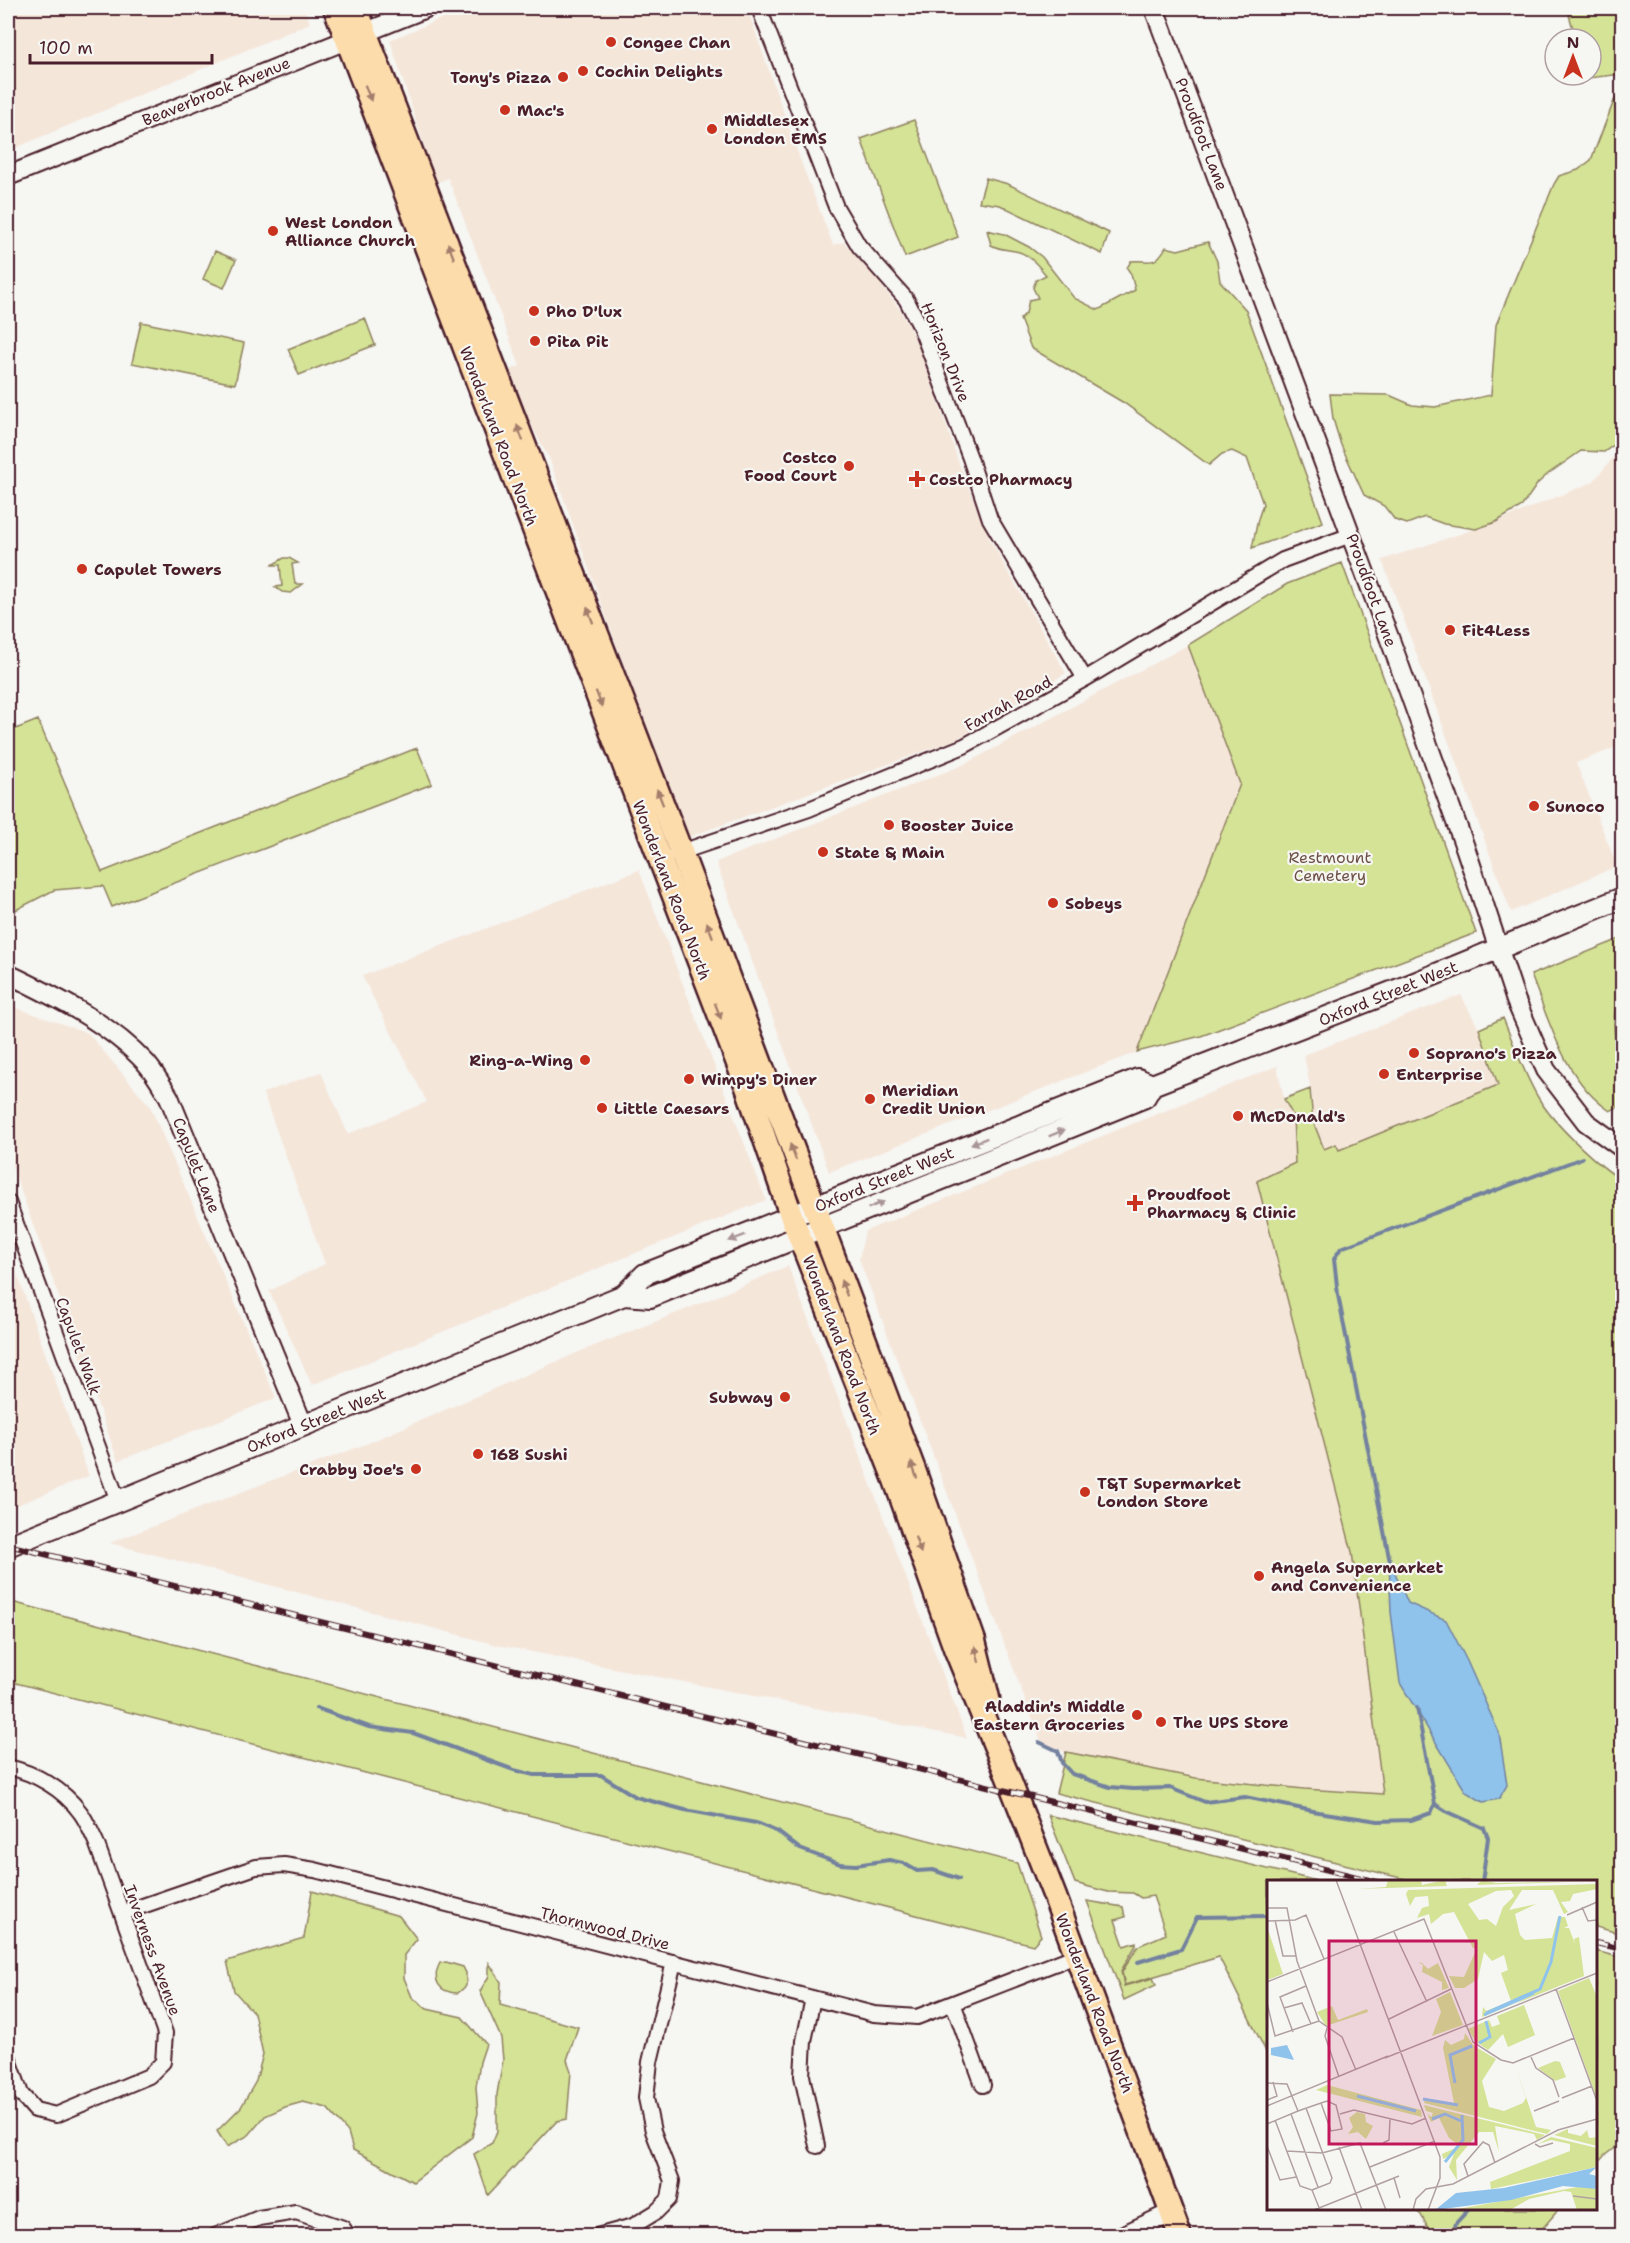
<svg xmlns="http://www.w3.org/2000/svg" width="1630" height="2243" font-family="'Shantell Sans',sans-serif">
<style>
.built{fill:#f5e6da}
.green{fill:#d4e396;stroke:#8f8160;stroke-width:1.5}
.water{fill:#8fc3ec;stroke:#73819f;stroke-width:1.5}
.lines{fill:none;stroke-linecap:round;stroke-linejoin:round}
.stream{stroke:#73819f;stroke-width:4}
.minor-casing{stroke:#4a1f2b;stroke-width:18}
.tertiary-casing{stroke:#4a1f2b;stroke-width:22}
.secondary-casing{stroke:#4a1f2b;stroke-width:24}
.primary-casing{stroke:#4a1f2b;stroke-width:27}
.minor{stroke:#f6f6f2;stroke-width:14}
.tertiary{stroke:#f6f6f2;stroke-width:18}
.secondary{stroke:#f6f6f2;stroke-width:20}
.primary{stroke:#fddcac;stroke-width:22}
.rail-casing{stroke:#4a1f2b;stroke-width:6}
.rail{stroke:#f6f6f2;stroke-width:4;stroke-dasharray:11;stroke-linecap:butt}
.oneway{fill:#a47e6c}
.oneway2{fill:#a99598}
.poi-dot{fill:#c8321e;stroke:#f6f6f2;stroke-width:2}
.labels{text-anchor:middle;stroke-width:4.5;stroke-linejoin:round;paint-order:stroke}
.poi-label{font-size:16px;font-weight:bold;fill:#4a1f2b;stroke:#f6f6f2;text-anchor:start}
.street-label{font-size:16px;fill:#4a1f2b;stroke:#f6f6f2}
.park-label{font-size:16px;fill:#6c5046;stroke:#f6f6f2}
.inset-river{fill:none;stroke:#8fc3ec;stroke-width:3}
.inset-road{fill:none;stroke:#b1a0a2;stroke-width:1.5}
.view{fill:#c2185b;fill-opacity:0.15;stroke:#c2185b;stroke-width:3}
.inset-edge{fill:none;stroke:#4a1f2b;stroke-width:3}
</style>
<rect width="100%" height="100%" fill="#f6f6f2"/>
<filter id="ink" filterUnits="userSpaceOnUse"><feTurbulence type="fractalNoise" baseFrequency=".0167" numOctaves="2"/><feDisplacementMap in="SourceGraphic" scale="12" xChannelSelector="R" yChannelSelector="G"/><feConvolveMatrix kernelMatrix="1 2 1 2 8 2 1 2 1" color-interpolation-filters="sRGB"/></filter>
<g filter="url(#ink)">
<path class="built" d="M8,8h296l6,15 -302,128z
M467,8h280l54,154 32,83 11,-3 35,40 22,29 21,43 38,112 30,74 76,133 -109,66 -271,99 -137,-380 -20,-37 -22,-50 13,-5 -72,-188 -12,5 -46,-143z
M1622,447v298l-46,18 41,103 -106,46 -129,-352 114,-38 97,-40z
M1188,645l52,139 -103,268 -308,120 -113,-310 247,-97z
M639,870l127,330 -454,185 -43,-94 56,-27 -62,-171 58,-21 27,62 79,-32 -65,-126z
M1461,995l18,34 19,56 -159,66 -15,-1 -11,-29 -1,-25 -8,-41z
M8,1005l80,28 62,73 126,292 -158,63 -110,-306z
M1277,1066l7,33 9,16 2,48 -38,18 95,371 32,242 -80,-5 -108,-11 -130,-26 -24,-8 -183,-485 6,-28z
M8,1249l81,227 -79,32h-2z
M788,1266l179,472 -470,-93 -387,-102 256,-99 213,-92 108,-43z"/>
<path class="green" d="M1567,8h55v66l-34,4v-3h3v-36h-15z
M1622,91v348l-18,13 -23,-1 -33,23 -10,9 -16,23 -26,16 -20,7 -32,-5 -19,-7 -18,7 -12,-4 -11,-14 -20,-11 -23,-50 -8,-26 -3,-25 59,1 23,10 23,2 56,-12 5,-70 58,-141 5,-8 19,-6 13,-10 23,-59z
M914,120l44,117 -53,20 -44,-118z
M986,178l22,6 101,49 -7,21 -102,-49 -21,-3z
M987,230l17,4 25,13 13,10 32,41 24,12 37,-20 -4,-16 -4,-6 4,-7c19,-2 23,7 35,-14l12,3 30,-8 9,19 3,20 26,29 77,212 -71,26 6,-29 5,-15 -16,-46 -15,-7 -10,3 -13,11 -85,-62 -93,-55 -11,-29 6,-6 3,-13 9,-2 -5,-10 3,-8 10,-5c-8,-10 -18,-22 -31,-24 -9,-2 -15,-1 -24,-6z
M215,251l21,9 -12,28 -21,-9z
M365,318l10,27 -76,30 -11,-26z
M141,322l103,21 -9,41 -103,-21z
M284,558h5l9,5 -6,1 3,20h8l-12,9 -9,-1 -7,-5 7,-1 -2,-21h-8z
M1342,563l134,370 -275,103 -64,16 103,-268 -52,-139 99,-61z
M38,720l64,152 315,-124 15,36 -320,123 -9,-21 -49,4 -46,24v-182z
M1622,938v51c-10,14 -11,52 0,66v50l-12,6c-45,-30 -60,-88 -79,-136z
M1503,1018c11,27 21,56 36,81 15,25 59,67 83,81v754l-26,-7v-45l-183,-1 -357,-88 10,-41 130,26 108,11 79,5 -31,-242 -95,-371 38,-18 -2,-47 -9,-17 26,-10 3,32 11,28 12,-5 3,6 159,-65 -19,-56z
M8,1601l1009,262 24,73 -8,9 -1025,-264z
M1048,1815l269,66 -49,1v174l-49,-99 -94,28 -3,-13 16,-26 28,-12 -13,-38 -12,2 -8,-5 -25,-1 -33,-9z
M312,1891l87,25 18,23 -13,16v23l8,19 15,12 35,8 24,27 -6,18 -4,25 2,26 -6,24 -59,45 -60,-32 -5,-18 -21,-24 -24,-6 -18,5 -20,9 -16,19 -22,12 -10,-16 24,-24 15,-26 7,-27 -9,-41 -20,-22 -7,-30 77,-23z
M1087,1901l36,6 2,10 -10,3 9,26 12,-4v3l-15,26 3,15 29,-8 3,7 -32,15z
M1596,1951l26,7v184l-18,14 -8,9z
M446,1962l17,5 3,6v13l-8,7c-19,0 -27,-13 -18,-30z
M489,1963l12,19 -1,23 78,22 -11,33 4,11 -4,48 -10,2 -69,74 -14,-41 18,-11 5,-12v-37l6,-34 -2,-22 -21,-47 9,-15z
M1414,2209h145l-23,27 -104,-1 -11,-20z"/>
<path class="water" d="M1389,1559l19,44 38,17 21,41 32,72 8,52 -8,14 -16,3 -17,-10 -66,-109 -9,-71z"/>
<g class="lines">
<path class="stream" d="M1390,1562l-52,-267 -4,-36 7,-11 241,-90
M316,1708l53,19 44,6 101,37 20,5h67l35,22 49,13 71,13 22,9 22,17 40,15 16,1 33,-5 14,3 14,8 16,-1 26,9
M1039,1742l19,9 4,12 10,11 38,13 23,2 37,-1 35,14 40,-5 73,15 60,9 33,-1 20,-7 4,-9 -18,-96
M1435,1804l11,7 38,17 4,10 -6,44
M1138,1962l43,-13 16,-32 71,-1
M1453,2236l3,-13 14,-15"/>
<defs>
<path id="minor" d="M759,8l77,199 23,39 47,53 14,27 50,132 20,61 95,160
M675,854l134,-45 155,-63 121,-67 198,-119 68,-25
M8,1202l110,299
M8,1767c27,6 55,22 72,45 7,9 11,20 16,30l69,191 -2,29 -14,14 -93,39 -21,-5 -14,-16 -13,-38
M122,1913l134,-46 28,-2 31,5 559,144 43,3 160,-62
M813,1998l-9,43 -2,35 15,70
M953,2003l30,82
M215,2236l44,-18 37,-6 47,16 5,8
M597,2236l36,-10 23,-14 13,-13 3,-18 -19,-50 -7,-33 4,-36 24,-100"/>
<path id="tertiary" d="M1154,8l242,648 70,194 50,151 30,69 40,52 36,26
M8,176l418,-168
M8,974c48,23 101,49 138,89 9,10 16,23 23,34l134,328
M1122,2236l51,-24"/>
<path id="secondary" d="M624,1295l26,2 495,-200 7,-12 260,-101 210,-86
M8,1546l616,-251 21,-21 493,-195 14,6"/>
<path id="primary" d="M335,8l412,1079 44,128 104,265 60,168 51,124 49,125 125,339
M356,8l325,844 234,621 59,168 14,57"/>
</defs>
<use href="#minor" class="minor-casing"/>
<use href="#tertiary" class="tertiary-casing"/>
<use href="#secondary" class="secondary-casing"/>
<use href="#primary" class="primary-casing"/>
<use href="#minor" class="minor"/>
<use href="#tertiary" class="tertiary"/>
<use href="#secondary" class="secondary"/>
<use href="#primary" class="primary"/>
<defs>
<path id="rail" d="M8,1545l1369,337
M1596,1943l26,6"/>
</defs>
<use href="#rail" class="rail-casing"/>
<use href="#rail" class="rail"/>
</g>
<defs><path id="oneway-solid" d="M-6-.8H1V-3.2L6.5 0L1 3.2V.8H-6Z" transform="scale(1.5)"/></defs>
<g class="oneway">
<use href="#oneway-solid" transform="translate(368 93) rotate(69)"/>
<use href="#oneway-solid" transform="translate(451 251) rotate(-111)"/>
<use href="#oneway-solid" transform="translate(520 433) rotate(-111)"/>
<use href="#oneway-solid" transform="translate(590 615) rotate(-111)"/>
<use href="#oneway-solid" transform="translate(599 699) rotate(69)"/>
<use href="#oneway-solid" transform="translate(660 797) rotate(-111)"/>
<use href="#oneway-solid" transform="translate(710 930) rotate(-111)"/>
<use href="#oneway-solid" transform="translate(718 1011) rotate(69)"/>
<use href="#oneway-solid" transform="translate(793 1152) rotate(-110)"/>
<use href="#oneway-solid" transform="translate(844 1288) rotate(-111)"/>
<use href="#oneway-solid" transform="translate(914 1470) rotate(-110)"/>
<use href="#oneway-solid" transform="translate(918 1545) rotate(70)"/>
<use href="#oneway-solid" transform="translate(977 1654) rotate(-104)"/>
</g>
<g class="oneway2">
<use href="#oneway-solid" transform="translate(1057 1133) rotate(-22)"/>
<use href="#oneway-solid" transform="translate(979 1141) rotate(159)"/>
<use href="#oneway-solid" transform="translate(876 1205) rotate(-22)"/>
<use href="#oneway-solid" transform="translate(737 1238) rotate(159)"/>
</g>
</g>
<g class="poi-dot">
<circle cx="611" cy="42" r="6"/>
<circle cx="583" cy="71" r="6"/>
<circle cx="563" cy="77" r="6"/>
<circle cx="505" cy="110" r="6"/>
<circle cx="712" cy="129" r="6"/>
<circle cx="273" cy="231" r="6"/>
<circle cx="534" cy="311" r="6"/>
<circle cx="535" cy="341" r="6"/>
<circle cx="849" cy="466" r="6"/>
<path d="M914 470h6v6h6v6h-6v6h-6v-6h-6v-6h6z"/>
<circle cx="82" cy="569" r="6"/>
<circle cx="1450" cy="630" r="6"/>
<circle cx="1534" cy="806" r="6"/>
<circle cx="889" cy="825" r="6"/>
<circle cx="823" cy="852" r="6"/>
<circle cx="1053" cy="903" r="6"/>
<circle cx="1414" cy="1053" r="6"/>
<circle cx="585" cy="1060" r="6"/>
<circle cx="1384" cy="1074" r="6"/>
<circle cx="689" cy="1079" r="6"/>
<circle cx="870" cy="1099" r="6"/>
<circle cx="602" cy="1108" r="6"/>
<circle cx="1238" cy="1116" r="6"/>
<path d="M1132 1194h6v6h6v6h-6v6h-6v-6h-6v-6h6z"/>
<circle cx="785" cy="1397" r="6"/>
<circle cx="478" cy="1454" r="6"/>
<circle cx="416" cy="1469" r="6"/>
<circle cx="1085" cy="1492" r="6"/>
<circle cx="1259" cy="1576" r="6"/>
<circle cx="1137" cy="1715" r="6"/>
<circle cx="1161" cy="1722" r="6"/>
</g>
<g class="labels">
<g class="poi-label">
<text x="623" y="48">Congee Chan</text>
<text x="595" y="77">Cochin Delights</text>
<text x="551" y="83" text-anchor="end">Tony's Pizza</text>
<text x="517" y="116">Mac's</text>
<text x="724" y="126">Middlesex<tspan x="724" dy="18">London EMS</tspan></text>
<text x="285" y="228">West London<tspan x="285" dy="18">Alliance Church</tspan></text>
<text x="546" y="317">Pho D'lux</text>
<text x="547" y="347">Pita Pit</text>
<text x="837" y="463" text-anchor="end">Costco<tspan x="837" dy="18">Food Court</tspan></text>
<text x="929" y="485">Costco Pharmacy</text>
<text x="94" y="575">Capulet Towers</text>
<text x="1462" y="636">Fit4Less</text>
<text x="1546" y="812">Sunoco</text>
<text x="901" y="831">Booster Juice</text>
<text x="835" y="858">State &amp; Main</text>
<text x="1065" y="909">Sobeys</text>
<text x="1426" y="1059">Soprano's Pizza</text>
<text x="573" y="1066" text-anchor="end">Ring-a-Wing</text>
<text x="1396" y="1080">Enterprise</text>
<text x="701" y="1085">Wimpy's Diner</text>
<text x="882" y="1096">Meridian<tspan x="882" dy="18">Credit Union</tspan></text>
<text x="614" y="1114">Little Caesars</text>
<text x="1250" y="1122">McDonald's</text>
<text x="1147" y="1200">Proudfoot<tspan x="1147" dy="18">Pharmacy &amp; Clinic</tspan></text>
<text x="773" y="1403" text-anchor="end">Subway</text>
<text x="490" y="1460">168 Sushi</text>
<text x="404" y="1475" text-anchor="end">Crabby Joe's</text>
<text x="1097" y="1489">T&amp;T Supermarket<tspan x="1097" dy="18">London Store</tspan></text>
<text x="1271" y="1573">Angela Supermarket<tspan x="1271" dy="18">and Convenience</tspan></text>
<text x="1125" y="1712" text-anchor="end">Aladdin's Middle<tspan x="1125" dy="18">Eastern Groceries</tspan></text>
<text x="1173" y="1728">The UPS Store</text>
</g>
<g class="street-label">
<text transform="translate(216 91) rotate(-22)" y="6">Beaverbrook Avenue</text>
<text transform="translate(1202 134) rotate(69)" y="6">Proudfoot Lane</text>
<text transform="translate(946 352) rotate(68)" y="6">Horizon Drive</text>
<text transform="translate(499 436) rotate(69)" y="6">Wonderland Road North</text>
<text transform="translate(1372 590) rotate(70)" y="6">Proudfoot Lane</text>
<text transform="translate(1008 703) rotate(-29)" y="6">Farrah Road</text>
<text transform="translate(672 890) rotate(69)" y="6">Wonderland Road North</text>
<text transform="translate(1388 993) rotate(-22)" y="6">Oxford Street West</text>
<text transform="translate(197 1165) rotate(68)" y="6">Capulet Lane</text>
<text transform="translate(884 1179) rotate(-22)" y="6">Oxford Street West</text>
<text transform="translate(842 1345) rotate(69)" y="6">Wonderland Road North</text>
<text transform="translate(79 1346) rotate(70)" y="6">Capulet Walk</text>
<text transform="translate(316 1420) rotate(-22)" y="6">Oxford Street West</text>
<text transform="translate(605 1928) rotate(14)" y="6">Thornwood Drive</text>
<text transform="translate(153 1950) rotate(70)" y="6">Inverness Avenue</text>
<text transform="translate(1095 2003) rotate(69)" y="6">Wonderland Road North</text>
</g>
<g class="park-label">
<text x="1330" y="863">Restmount<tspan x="1330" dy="18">Cemetery</tspan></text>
</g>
</g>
<g transform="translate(1267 1880)">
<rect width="330" height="330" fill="#f6f6f2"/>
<path d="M121,0h33l1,5 23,-5 2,6 -90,3 29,-2zM215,0l14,3 101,-2 -120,4zM330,4v5l-24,5 -3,7 -9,1 7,10 -4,2 -11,-24h-31l-13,20 27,-6 -21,10 5,21 5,5 27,-2 6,-21h7l3,9 -4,2h5l6,16 -1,-5 5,-2 5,39 -69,28 20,-11 -23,7 1,4 -31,13 1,-10 3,4 25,-10 -10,-28 7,-3 -4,-15 -12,6 -8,-9 -6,27 -14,9h-9l-6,-12 15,1 13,-29h-4l-19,-36 -11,2 -12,10 -2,-10 -12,4 5,-10 7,-2 -1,-10 -13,1 -5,9 -4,-12 2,-4zM244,10l3,6 -11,11 -7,19 -9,-7 -8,1 -11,-16 28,-13zM0,47l16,47 -16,6zM151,82l4,1 6,6 10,-6 11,25 -7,2v-8l-20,-10 1,-7zM322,98l8,19v102l-39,-108zM183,112l13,33 -31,11 9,-24 -5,-13zM257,125l11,30 -27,12 -5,-13 -15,16 -13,-9 -7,-12 21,-9 3,7 8,-3 -3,-8zM65,126l6,14 29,-11 1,3 -42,14 -9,-14zM198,153l9,13 22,13 -14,22 7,26 15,4 19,-8 3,-5 -11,-34 21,63 15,3 -4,4 -123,-31 1,-3 29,3 -11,-55 2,-8 6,5 13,-6zM288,181l5,1 6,15 -11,4 -17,-13zM60,205l94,25 1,7 -106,-27zM157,225l121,30 -8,5 -3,-6 -39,-8 4,26 -6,-20h-14l-23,28 1,20 -8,-13 5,-13 -11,5 -1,-5 18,-8 -11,-8 -10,-20 -8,4 -4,-9 4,4 2,-4 -7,-2zM90,232l8,2 1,8 7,4 -7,13 -8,-7 -10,2 5,-7 -4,-9zM301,249v4l13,3 6,-6 2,8 8,-1v9l-43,-11zM284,257l46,11v19l-106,22 -1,-7 80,-31v-7l-19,-4 -13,4zM316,306l14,3v21h-20l-6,-18 -7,-1 -35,8 -19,11h-57z" fill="#d4e396" fill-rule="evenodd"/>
<path d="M20,165l7,15 -23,-5v-7zM330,287l-8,7 8,2v13l-34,-3 -52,14 -76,10 21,-17 48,-5z" fill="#8fc3ec"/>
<path class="inset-river" d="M219,133l54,-24 11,-27 9,-46M217,135l50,-22M212,163l11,-6 -4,-16M188,203l-5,-28 22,-9M90,216l59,15M156,219l35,6M165,239l13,-5 16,7M178,282l18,-22 -1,-25"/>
<path class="inset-road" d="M69,0l104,277v21l-12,32M315,27l6,14 9,-1M0,28h20l10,53 22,60 23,16 14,33M300,35l30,-13M8,40l8,36h13M0,41l28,-1 11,-5 18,44M127,52l33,70M0,102l157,-63 49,123 28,18 12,3 61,-25M289,109l41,112M0,123l8,33 44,-15M17,128l18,-5 9,21M122,139l62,-30M60,148l-2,8 14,41M26,152l-13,-35 26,-11M264,177l5,11 17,12 6,17M118,178l212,-85M0,203l20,1 11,27M295,218l30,-12M0,220l10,-4 -4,-14M0,226l121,-50M39,228l26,70 -2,5 -18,7M267,231l25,-10M24,234l27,73M73,234l14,-4 58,14 14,-6M8,240l25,66 12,4 8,20M0,244l31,-13 23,-8 6,-2 9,4 6,24 -11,2 -10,-28M116,263l6,-3 1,-21M268,264l5,3 13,-4M0,266l13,34 16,-3M72,267l23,63M20,271l35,2 38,-10 26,67M103,287l65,-26M201,296l-4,-12 19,-22 6,3 6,18M127,298l6,20M306,316l24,3M47,330l85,-34M146,330l3,-11 10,-10 27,-5 105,-54 39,-11"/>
<path class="view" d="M62,61h147v203h-147z"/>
<rect width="330" height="330" class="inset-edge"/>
</g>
<rect width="1630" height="2243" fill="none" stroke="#f6f6f2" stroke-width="30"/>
<rect x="15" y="15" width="1600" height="2213" fill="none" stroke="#4a1f2b" stroke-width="2" filter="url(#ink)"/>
<g transform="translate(1573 57)"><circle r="28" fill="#f6f6f2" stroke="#b1a0a2" stroke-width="1.5"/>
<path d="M0-4.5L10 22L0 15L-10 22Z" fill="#c8321e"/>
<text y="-9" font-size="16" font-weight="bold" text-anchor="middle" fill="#4a1f2b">N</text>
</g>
<path d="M30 54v9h182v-9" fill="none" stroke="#4a1f2b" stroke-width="3"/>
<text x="39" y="54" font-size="18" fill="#4a1f2b" stroke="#f6f6f2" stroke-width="4.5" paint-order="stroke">100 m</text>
</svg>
